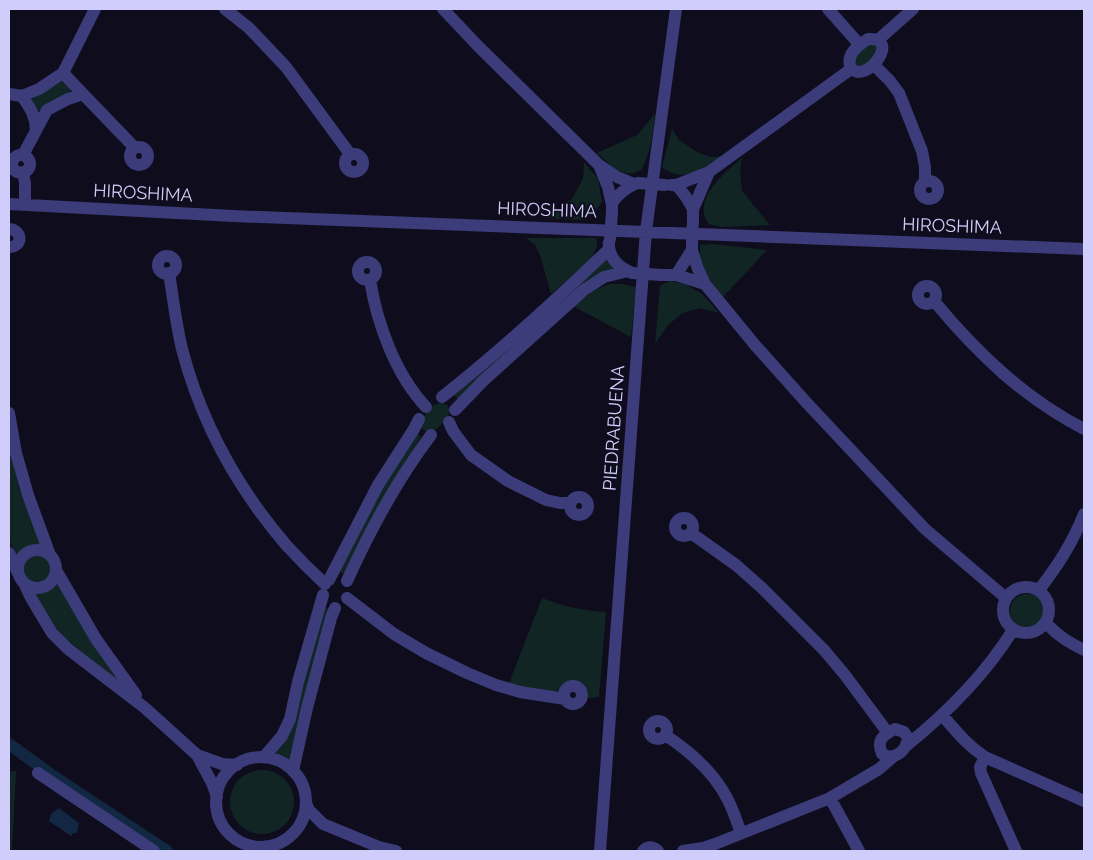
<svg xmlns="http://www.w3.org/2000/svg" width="1093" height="860" font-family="Raleway,sans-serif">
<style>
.green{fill:#112624}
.water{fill:#112742}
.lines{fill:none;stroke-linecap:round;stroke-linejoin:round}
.canal{stroke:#112742;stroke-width:12}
.minor{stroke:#3b3c79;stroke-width:12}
.minor-bridge{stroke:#3b3c79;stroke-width:12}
.labels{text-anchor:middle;stroke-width:4;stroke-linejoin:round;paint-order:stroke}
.street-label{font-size:18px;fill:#d0cdfb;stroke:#0f0d1d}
</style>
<rect width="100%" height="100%" fill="#0f0d1d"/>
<path class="green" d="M874,43l5,6 -16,19 -10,-2 6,-16z
M63,81l8,6 -1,4 -31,20 -4,-1 -4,-10z
M655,114c-2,19 -4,38 -13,55 -5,2 -11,6 -16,4 -11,-2 -21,-13 -29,-20l40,-18z
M672,129l7,11 18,12 13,5 17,-1c-21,11 -43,29 -65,11z
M742,158l-2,13 2,20 28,34 -48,2 -13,-3c-2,-3 -5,-7 -5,-11 -3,-22 23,-42 38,-55z
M584,162l14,17 4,23 -9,12 -11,6 -37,-2 27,-19 11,-20z
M526,238h70l1,9 -6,12 -40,35 -10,-36 -6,-13z
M714,244l53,6 -45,48c-12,-17 -23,-32 -22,-53z
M605,259l10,11 -157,132 -2,-5 -4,-2z
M670,281l15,3 17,10 17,19 -20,-5 -18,6 -14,12 -12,18 5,-58z
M609,284h12l15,3 -5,50 -58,-31 22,-16z
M442,402l6,4 2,4c-2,8 -15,26 -25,21 -9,-5 2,-20 6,-24 4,-2 7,-4 11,-5z
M417,433l4,4 -18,28 -59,109 -5,-3 39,-76z
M9,442l10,46 9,24 17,35c-15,-1 -19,1 -28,12l-8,-20z
M23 569a14 14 0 1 1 28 0a14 14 0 1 1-28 0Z
M58,580l69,109 -66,-54 -29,-44 6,3c9,-3 13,-7 20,-14z
M1010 611a17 17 0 1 1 34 0a17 17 0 1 1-34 0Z
M542,598c20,8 42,13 64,14l-7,85 -11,1v-6l-4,-8c-21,-8 -17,4 -32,10l-44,-8z
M324,607l5,2 -37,157 -9,-7 -11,-3 9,-10 10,-14 11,-46z
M230 802a32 32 0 1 1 64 0a32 32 0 1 1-64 0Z
M9,771h7l-4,80h-3z"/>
<path class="water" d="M59,808l20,15 -2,10h-4l-2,3 -22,-15 2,-7z"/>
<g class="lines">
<path class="canal" d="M9,744l47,34 111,73"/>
<path class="minor" d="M225,9l24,19 37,39 64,87
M443,9l35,37 121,119 18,12 17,7
M828,9l31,35
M868,39c29,-2 8,33 -10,33 -2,0 -5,-2 -7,-3 -6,-14 6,-23 17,-30z
M878,40l35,-31
M874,65l16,16 9,12 23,58 3,16v15
M9,94l13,2 17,-7 24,-16
M83,94l52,54
M22,96c8,12 14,20 14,35
M130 156a9 9 0 1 1 18 0a9 9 0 1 1-18 0Z
M345 163a9 9 0 1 1 18 0a9 9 0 1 1-18 0Z
M23,155l24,-45 21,-11 15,-5 -20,-21 32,-64
M12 164a9 9 0 1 1 18 0a9 9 0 1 1-18 0Z
M599,165l9,22 4,18
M23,172l2,11v21
M709,172l142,-103
M920 190a9 9 0 1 1 18 0a9 9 0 1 1-18 0Z
M671,185h5c8,8 12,14 17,24
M676,185l33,-13 -16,37v10
M9,204l224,12 851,33
M612,212c0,-2 0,-6 0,-8 3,-8 18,-19 26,-21
M9,229c14,1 14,18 0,18
M609,242c-1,15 8,24 21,30
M692,244v6l6,19 7,15 50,61 50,56 120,128 81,69
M158 265a9 9 0 1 1 18 0a9 9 0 1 1-18 0Z
M358 271a9 9 0 1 1 18 0a9 9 0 1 1-18 0Z
M169,273c4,25 7,51 13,76 19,73 56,140 105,197 12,13 25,26 38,38
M661,275h15l16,-25
M676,275l29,9
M370,280c7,43 25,94 56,127
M918 295a9 9 0 1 1 18 0a9 9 0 1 1-18 0Z
M934,301c43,52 90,97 150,128
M442,397c58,-46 113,-96 167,-148
M455,410l29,-30 100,-90 20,-13 24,-6
M9,413l7,40 12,42 22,60
M449,422l4,9 18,24 37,26 38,19 14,3h11
M570 506a9 9 0 1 1 18 0a9 9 0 1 1-18 0Z
M675 527a9 9 0 1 1 18 0a9 9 0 1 1-18 0Z
M691,533l45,32 25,22 63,63 21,25 43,58
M18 569a19 19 0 1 1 38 0a19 19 0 1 1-38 0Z
M9,553l9,20
M56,570l40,69 40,56
M329,580l49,-95 36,-56 5,-10
M347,581c23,-51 50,-101 84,-146
M24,583l7,15 21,35 16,16 77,59 52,47 15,28 5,13
M1003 610a23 23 0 1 1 46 0a23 23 0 1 1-46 0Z
M1039,590c19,-25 33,-46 45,-76
M347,598l47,36 32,19 41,20 29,12 24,7 45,7
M1046,623c12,13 22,19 38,27
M564 695a9 9 0 1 1 18 0a9 9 0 1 1-18 0Z
M942,715c14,16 25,30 43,42l99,44
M649 730a9 9 0 1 1 18 0a9 9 0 1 1-18 0Z
M895,729l9,3 4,6c-2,11 -7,17 -18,19l-8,-3c-6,-14 1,-19 13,-25z
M665,735c26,17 49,37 63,65 5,10 9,22 13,33
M906,746c41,-33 79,-71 107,-116
M197,755l25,9 15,1
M264,757l18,-21 8,-17 8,-37 25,-87
M985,757l-5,10 1,6 35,78
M216 802a45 45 0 1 1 90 0a45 45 0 1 1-90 0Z
M293,771l14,-63 24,-90 4,-10
M38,773l116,78
M830,798l29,53
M306,803l3,7 14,14 56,23 17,4
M600,851l46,-620 30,-222
M643,851c4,-5 10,-5 15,0
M683,851l20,-3 12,-4 115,-46 49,-29 15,-13"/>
<path class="minor-bridge" d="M638,183l27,2
M610,239l2,-27
M692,244l1,-25
M632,273l29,2"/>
</g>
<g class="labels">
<g class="street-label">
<text transform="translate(143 193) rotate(3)" y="6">HIROSHIMA</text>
<text transform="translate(547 210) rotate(2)" y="6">HIROSHIMA</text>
<text transform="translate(952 226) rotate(2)" y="6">HIROSHIMA</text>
<text transform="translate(614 428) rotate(-86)" y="6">PIEDRABUENA</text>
</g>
</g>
<rect width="1093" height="860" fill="none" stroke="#d0cdfb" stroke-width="20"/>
</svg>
